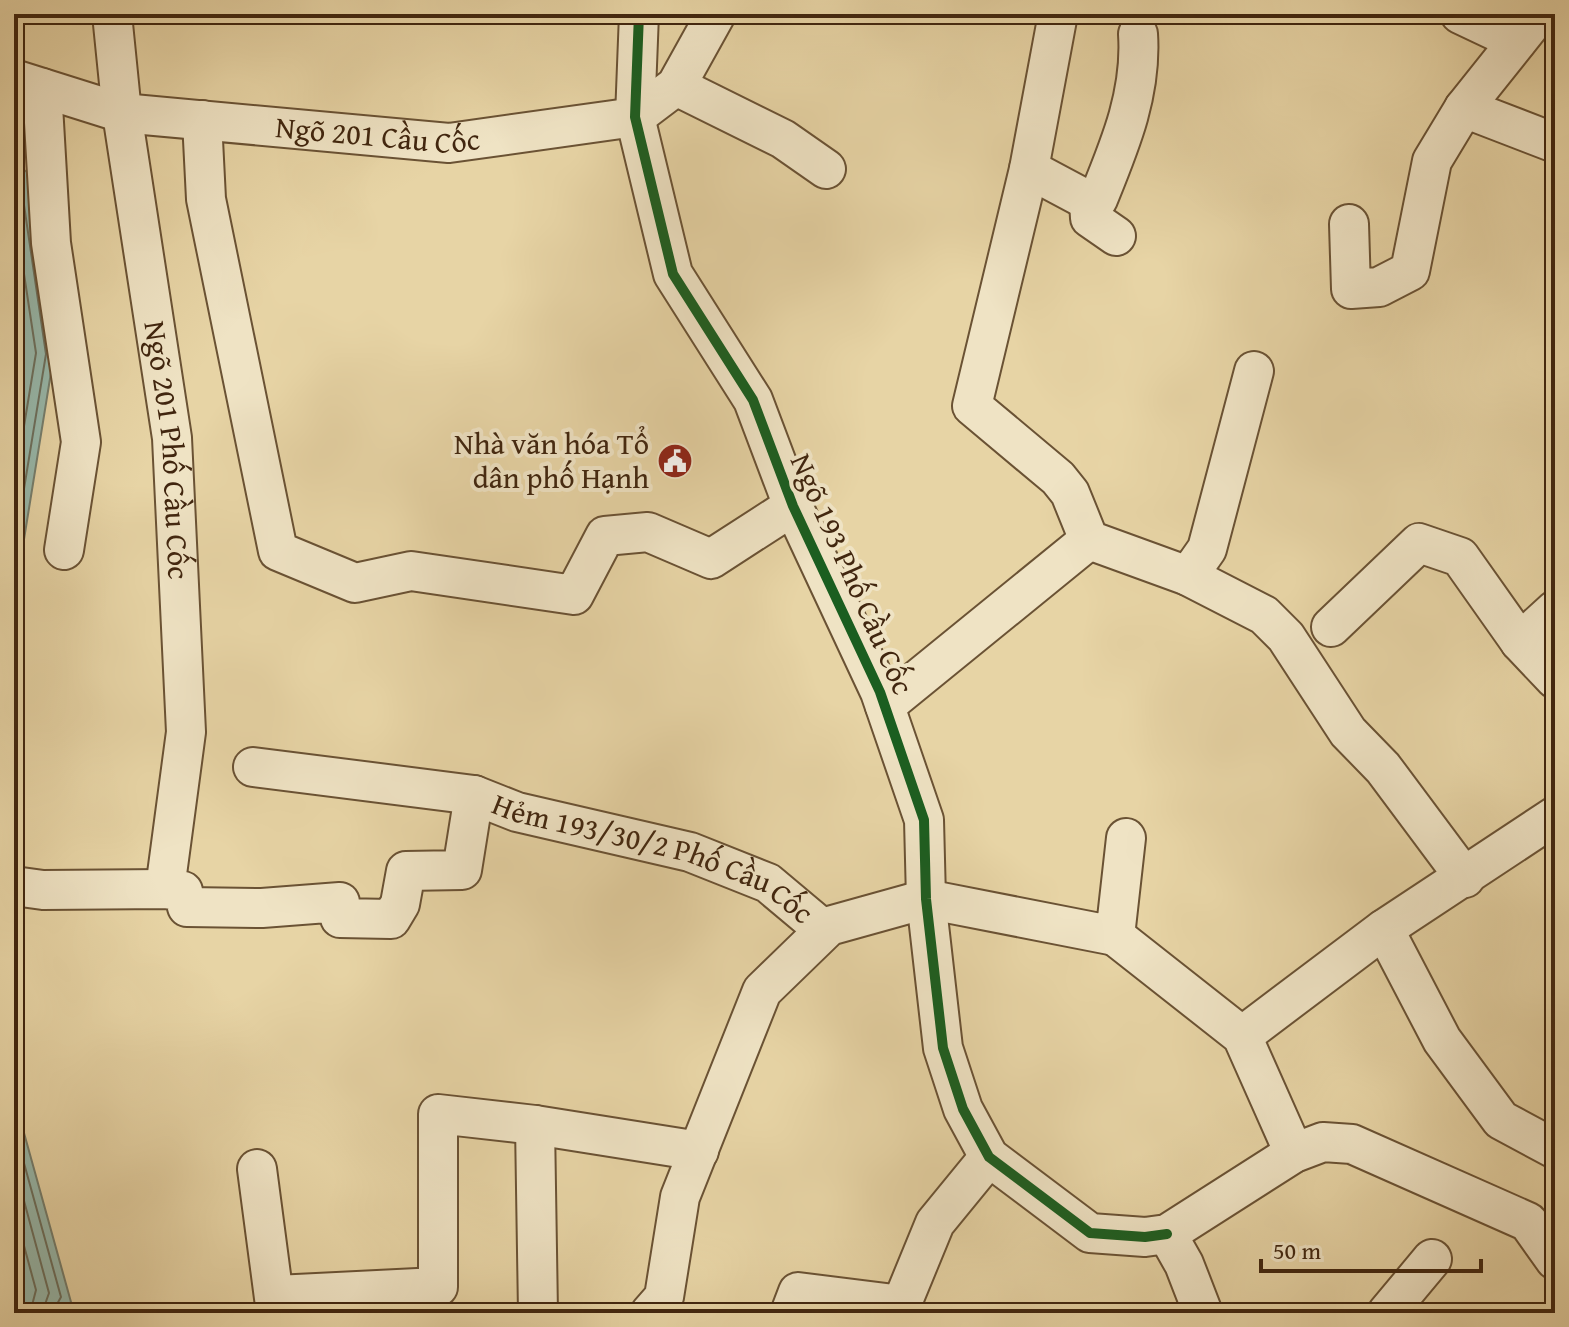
<svg xmlns="http://www.w3.org/2000/svg" width="1569" height="1327" font-family="'Gentium Book Plus',serif">
<style>
.water{fill:#97b8ab;stroke:#757e6d;stroke-width:2}
.lines{fill:none;stroke-linecap:round;stroke-linejoin:round}
.shore{stroke:#6c6f5d;stroke-width:2}
.minor-casing{stroke:#6a5234;stroke-width:42}
.minor{stroke:#efe3c4;stroke-width:38}
.cycleway-casing{stroke:#efe3c4;stroke-width:15}
.cycleway{stroke:#1b5e20;stroke-width:10}
.labels{text-anchor:middle;stroke-width:8;stroke-linejoin:round;paint-order:stroke}
.street-label{font-size:30px;fill:#41260f;stroke:#efe3c4}
.poi-label{font-size:30px;fill:#41260f;stroke:#efe3c4;text-anchor:end}
</style>
<rect width="100%" height="100%" fill="#e7d4a5"/>
<filter id="stains"><feTurbulence type="fractalNoise" baseFrequency=".0025" numOctaves="4"/><feColorMatrix values="0 0 0 0 .2 0 0 0 0 .09 0 0 0 0 .02 0 0 0 .5 -.17"/></filter>
<radialGradient id="worn" r=".72"><stop offset=".6" stop-color="#630" stop-opacity="0"/><stop offset="1" stop-color="#630" stop-opacity=".3"/></radialGradient>
<path class="water" d="M14,163l13,9 27,182 -40,247z
M14,1097l57,205 -16,11h-41z"/>
<g class="lines">
<path class="shore" d="M14,173l6,5 26,176 -32,196
M14,208l22,145 -22,134
M14,290l9,63 -9,59
M14,1127l47,170 -9,16
M14,1164l35,129 -7,20
M14,1209l22,81 -6,23"/>
<defs>
<g id="minor">
<path id="s1" d="M112,14l10,99 50,325 14,294 -21,157"/>
<path d="M639,14l-4,103 38,157 80,126 40,106 87,186 44,128 2,79 17,149 20,61 26,48 101,76 55,4 22,-3 127,-81 29,-11 29,2 176,78 27,38"/>
<path d="M1058,14l-29,155 -57,237 86,72 12,15 19,47 99,36 19,-27 47,-178"/>
<path d="M1460,14l57,27"/>
<path id="s2" d="M14,79l108,34 327,30 186,-26 41,-31 40,-72"/>
<path d="M676,86l107,53 43,30"/>
<path d="M42,88l9,155 30,199 -17,108"/>
<path d="M1464,108l91,35"/>
<path d="M202,120l4,79 72,352 77,32 56,-12 163,24 31,-59 43,-4 63,27 82,-53"/>
<path d="M1029,169l60,32 9,-2c22,-54 44,-106 40,-165"/>
<path d="M1089,201l1,17 26,18"/>
<path d="M1349,224l2,65 28,-2 31,-16 22,-110 32,-53 75,-94"/>
<path d="M1188,576l76,39 22,22 62,95 35,36 82,110"/>
<path d="M1331,627l88,-84 41,14 60,85 35,37"/>
<path d="M1520,642l35,-32"/>
<path d="M885,706l204,-166"/>
<path id="s3" d="M253,767l221,28 43,17 173,40 78,31 56,47"/>
<path d="M14,886l29,4 122,-1 18,2 4,16 75,1 78,-6v16l51,1 9,-15 6,-33 56,-1 12,-75"/>
<path d="M1384,929l58,111 59,80 54,29"/>
<path d="M1115,936l127,100 52,117"/>
<path d="M1242,1036l142,-107 171,-113"/>
<path d="M535,1125l3,188"/>
<path d="M257,1169l19,144"/>
<path d="M1167,1234l17,30 19,49"/>
<path d="M276,1295l162,-8v-173l97,11 164,26"/>
<path d="M650,1313l14,-16 16,-100 82,-206 67,-65 97,-27 189,37 11,-98"/>
<path d="M790,1313l8,-21 104,13"/>
<path d="M898,1313l37,-90 54,-66"/>
<path d="M1387,1313l45,-54"/>
</g>
</defs>
<use href="#minor" class="minor-casing"/>
<use href="#minor" class="minor"/>
<defs>
<path id="cycleway" d="M639,14l-4,103 38,157 80,126 40,106 87,186 44,128 2,79 17,149 20,61 26,48 101,76 55,4 22,-3"/>
</defs>
<use href="#cycleway" class="cycleway-casing"/>
<use href="#cycleway" class="cycleway"/>
</g>
<defs>
<symbol id="civic-disc" viewBox="-11 -11 22 22"><circle r="9.5" fill="#8f2418" stroke="#efe3c4"/><path d="M-.6-6.5H3V-4.5H.6V-3L4-1V1h2V6H-6V1h2V-1L-.6-3ZM-1.2 2.5V6h2.4V2.5Z" fill="#fff"/></symbol>
</defs>
<g fill-rule="evenodd">
<use href="#civic-disc" x="655" y="441" width="40" height="40"/>
</g>
<g class="labels">
<g class="street-label">
<text dy="10" stroke="none"><textPath href="#s2" startOffset="370">Ngõ 201 Cầu Cốc</textPath></text>
<text dy="10" stroke="none"><textPath href="#s1" startOffset="440">Ngõ 201 Phố Cầu Cốc</textPath></text>
<text transform="translate(852 574) rotate(66)" y="10">Ngõ 193 Phố Cầu Cốc</text>
<text dy="10" stroke="none"><textPath href="#s3" startOffset="414">Hẻm 193/30/2 Phố Cầu Cốc</textPath></text>
</g>
<g class="poi-label">
<text x="649" y="454">Nhà văn hóa Tổ<tspan x="649" dy="34">dân phố Hạnh</tspan></text>
</g>
</g>
<rect width="1569" height="1327" fill="none" stroke="#e7d4a5" stroke-width="48"/>
<rect x="16" y="16" width="1537" height="1295" fill="none" stroke="#41260f" stroke-width="4"/>
<rect x="24" y="24" width="1521" height="1279" fill="none" stroke="#41260f" stroke-width="2"/>
<path d="M1261 1259v12h220v-12" fill="none" stroke="#41260f" stroke-width="4"/>
<text x="1273" y="1259" font-size="24" fill="#41260f" stroke="#efe3c4" stroke-width="6" paint-order="stroke">50 m</text>
<rect width="100%" height="100%" filter="url(#stains)"/>
<rect width="100%" height="100%" fill="url(#worn)"/>
</svg>
